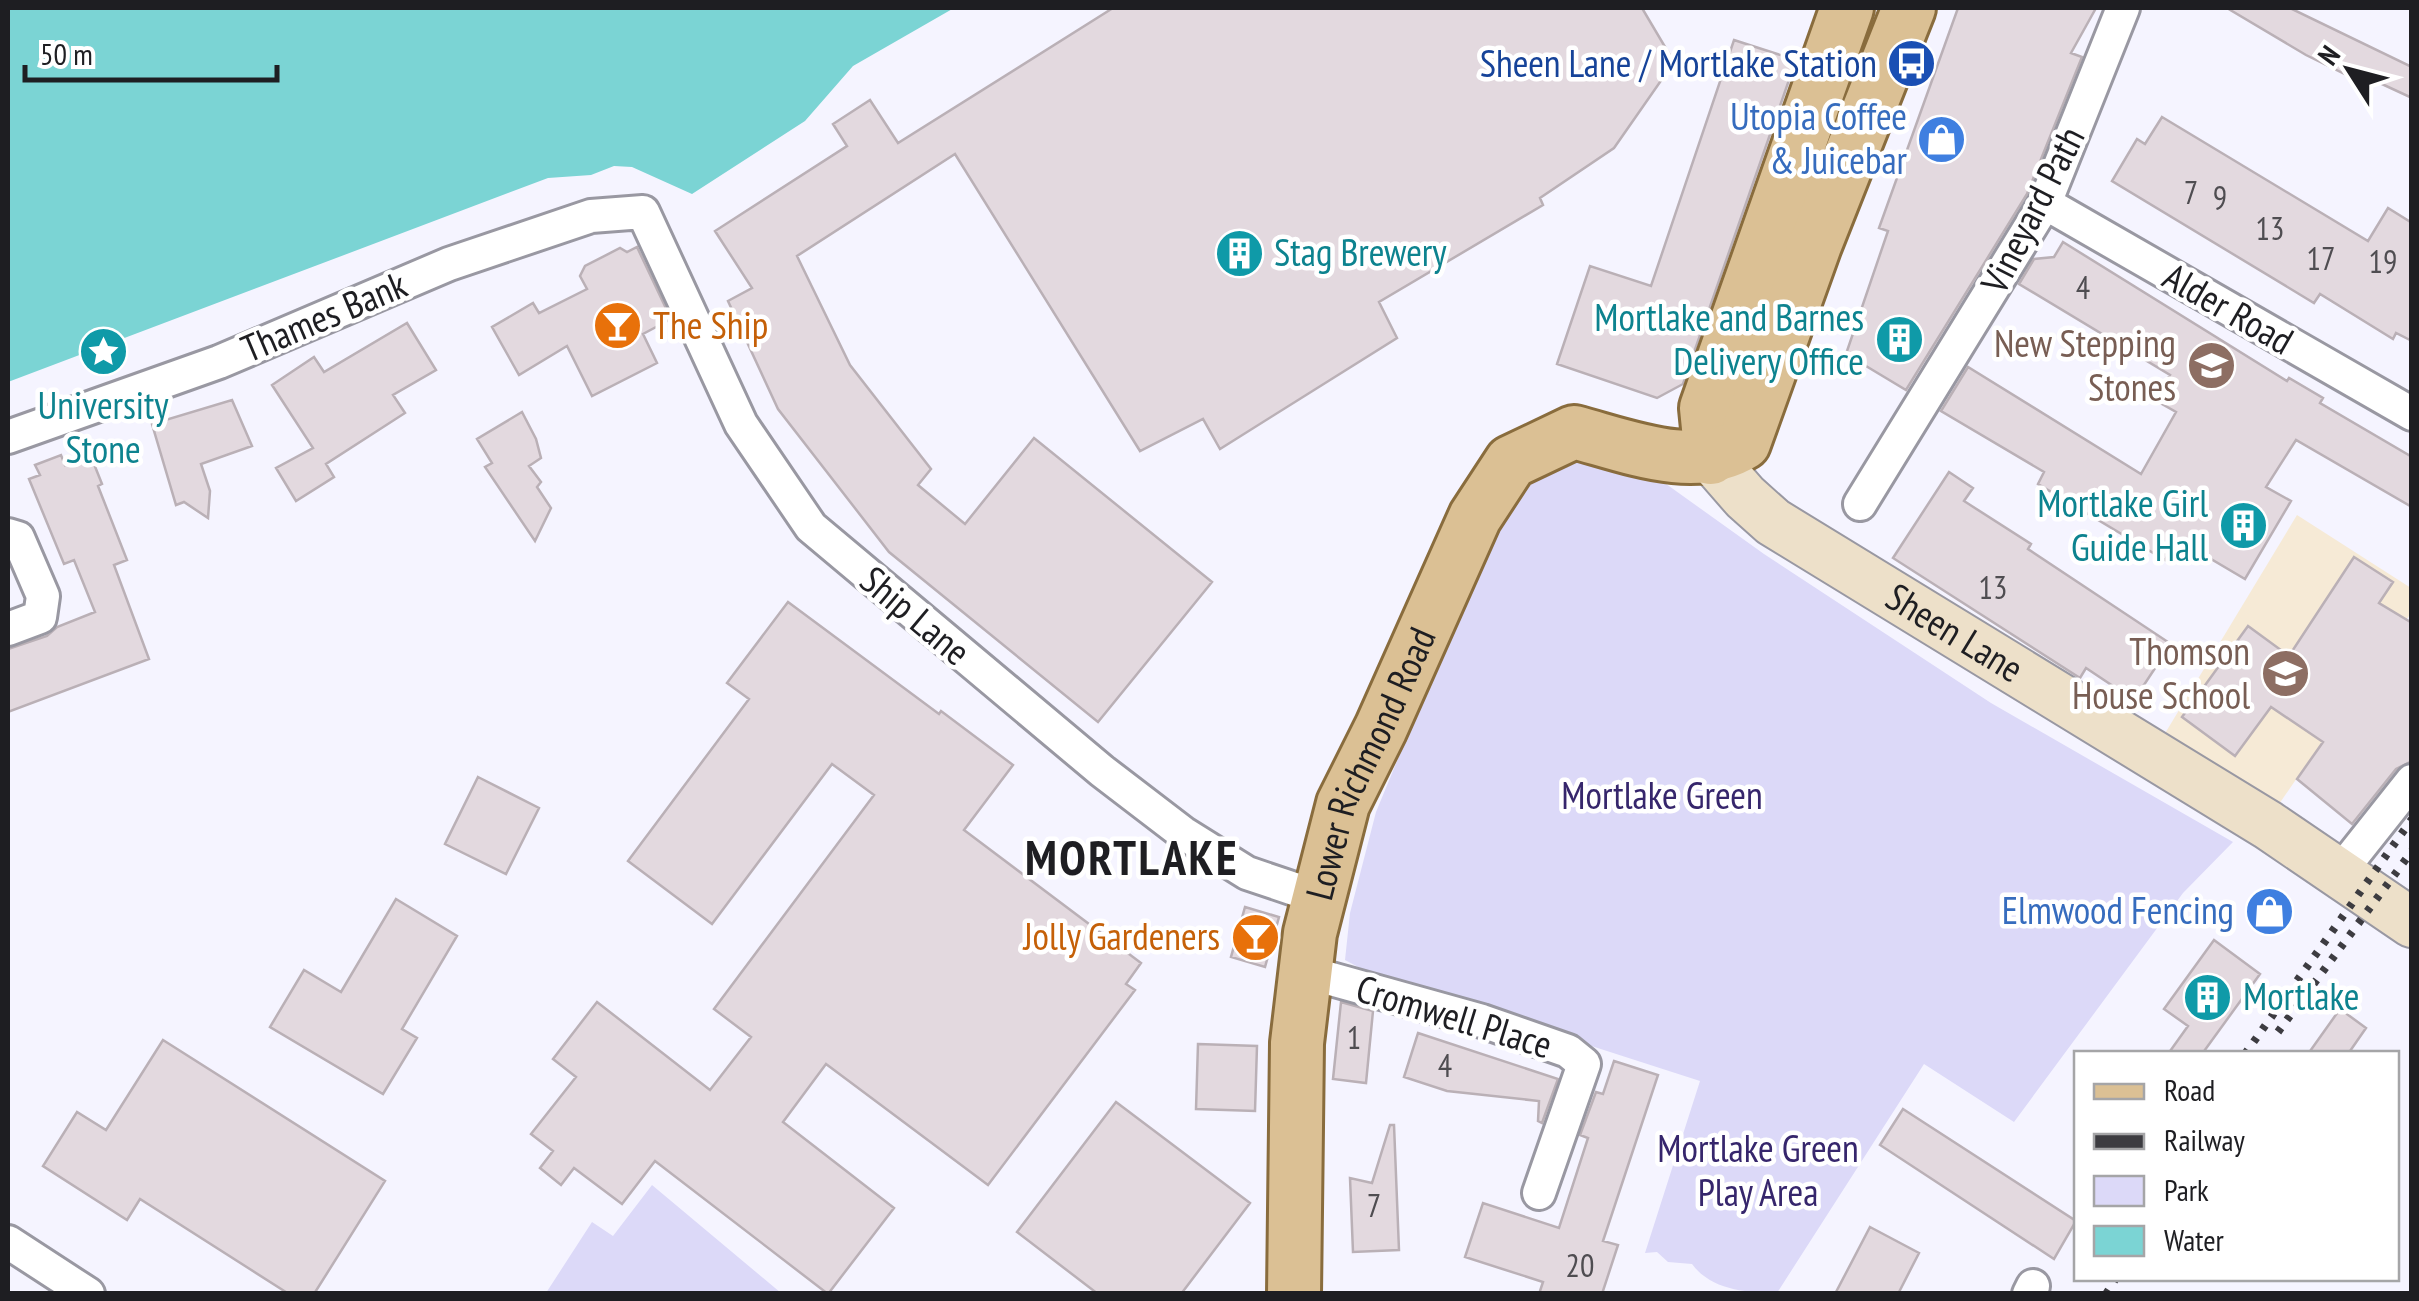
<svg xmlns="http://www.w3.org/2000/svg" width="2419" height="1301" font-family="'PT Sans Narrow',sans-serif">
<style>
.education{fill:#f6ead6}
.green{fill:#dcd9f8}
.water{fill:#7bd4d4}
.building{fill:#e3d9df;stroke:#bab0b6;stroke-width:2.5}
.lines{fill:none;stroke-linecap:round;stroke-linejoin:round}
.street-casing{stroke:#9998a2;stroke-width:38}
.secondary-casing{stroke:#9998a2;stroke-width:52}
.primary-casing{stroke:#896c3d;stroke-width:58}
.street{stroke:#fff;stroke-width:32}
.secondary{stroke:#ede0c9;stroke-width:48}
.primary{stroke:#dbc094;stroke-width:52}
.rail{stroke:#3d3c41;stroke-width:8;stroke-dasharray:5 10;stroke-linecap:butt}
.labels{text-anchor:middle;stroke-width:9;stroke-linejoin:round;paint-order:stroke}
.number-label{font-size:32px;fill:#4f4d51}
.transit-label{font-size:38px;fill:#164399;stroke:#fff;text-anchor:end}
.shop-label{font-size:38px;fill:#366cbe;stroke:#fff;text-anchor:end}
.street-label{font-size:38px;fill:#1e1e22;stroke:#fff}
.culture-label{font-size:38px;fill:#0d838f;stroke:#fff;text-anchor:start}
.food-label{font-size:38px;fill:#c56008;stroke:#fff;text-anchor:start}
.education-label{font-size:38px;fill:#785e54;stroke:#fff;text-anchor:end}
.park-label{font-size:38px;fill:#36266c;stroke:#fff}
.district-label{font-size:48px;font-weight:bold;letter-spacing:2.5px;fill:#1e1e22;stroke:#fff}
</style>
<rect width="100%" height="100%" fill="#f5f4ff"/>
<path class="education" d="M2297,515l114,73v25l-134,194 -113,-72z"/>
<path class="green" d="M1557,459l77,2 130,93 227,149 242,139 -50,51 -169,229 -90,-58 -147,229c-30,0 -66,-3 -85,-29l-24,-2 -11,-10 -12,1 55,-172 -323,-104 -32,-17 5,-47 26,-101 109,-264 31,-50z
M652,1185l129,108h-235l46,-71 21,14z"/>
<path class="water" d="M8,8h946l-101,58 -48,55 -113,73 -60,-27 -18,-1 -23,9 -43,3 -540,204z"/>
<path class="building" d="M1113,8h529l32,54 -60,86 -74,50 3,7 -164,97 18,36 -177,111 -17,-30 -63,32 -185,-297 -158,102 53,109 81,104 -13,16 47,39 69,-86 178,144 -114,140 -209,-170 -111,-143 -50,-108 24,-13 -37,-57 132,-85 -14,-22 37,-24 28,43z
M1958,8h138l-25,45 11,4 -55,137 -121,196 -60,-36 42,-123 -9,-3z
M2227,8h63l122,59v31l-56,-26 -3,6 -47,-23z
M1734,40l62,20 -113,324 -26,14 -100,-34 33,-98 61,20z
M2162,117l206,124 20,-33 24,15v118l-16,-8 -3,6 -73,-45 -6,9 -202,-122 25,-42 8,5z
M2063,242l224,139 2,-3 34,20 -3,5 92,54v50l-116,-67 -30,47 25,14 -46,78 -68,-40 -12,21 -127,-76 6,-12 -103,-61 27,-44 173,107 35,-62 -21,-12 15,-25 -151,-91 15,-25 20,-2z
M637,247l34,72 -28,15 14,29 -65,33 -25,-50 -48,29 -27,-48 41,-24 6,10 48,-24 -7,-13 5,-10 35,-18 7,4z
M407,323l29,47 -43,25 12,18 -79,51 8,13 -38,24 -20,-33 37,-20 -41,-63 42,-28 10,15z
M232,400l20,46 -51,18 9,27 -2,27 -24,-16 -8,3 -24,-81z
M522,412l14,27 5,19 -12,8 12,16 -4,5 14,21 -16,33 -50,-74 7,-4 -15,-24z
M90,454l12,30 -4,2 29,74 -13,5 35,94 -141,53v-63l39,-13 10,-9 38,-15 -21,-52 -10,4 -35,-85 11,-4 -5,-10 26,-10 4,10z
M1949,472l24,16 -9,13 67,43 -3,5 143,95 -37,56 -48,-32 -6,10 -187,-120z
M2354,557l39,25 -14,21 33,20v138l-16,8 -44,55 -55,-45 26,-37 -52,-35 -36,49 -53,-39 66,-91 41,30z
M788,602l151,112 2,-3 72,54 -49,65 177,133 -15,21 9,6 -147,195 -162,-121 -43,58 111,86 -66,86 -173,-133 -33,43 -48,-36 -13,17 -21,-17 13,-17 -22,-17 45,-57 -23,-18 44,-57 113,88 41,-53 -37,-28 160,-214 -42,-31 -120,160 -84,-63 121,-162 -22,-16z
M478,777l61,31 -33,66 -61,-30z
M396,899l61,37 -55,93 15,9 -34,56 -113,-67 34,-57 37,22z
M1245,907l34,10 -14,50 -34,-10z
M2214,940l46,34 -58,80h-34l20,-28 -24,-17z
M1341,1002l32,9 -7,72 -33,-4z
M2340,1009l26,19 -18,26h-40z
M1418,1033l140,46 -16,44 -4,-2 1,-20 -92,-10 -43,-14z
M163,1040l222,141 -71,113h-25l-149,-95 -13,21 -84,-54 34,-54 29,18z
M1198,1044l59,2 -2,65 -59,-2z
M1614,1061l44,14 -55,166 15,4 -16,49h-63l4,-12 -78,-25 18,-54 76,25 29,-90 -8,-3 16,-43 7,2z
M1116,1102l134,101 -69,91h-83l-81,-62z
M1903,1109l173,112 -22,38 -174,-114z
M1390,1125h4l5,125 -46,2 -3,-74 22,5z
M1870,1227l49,26 -21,41h-63z"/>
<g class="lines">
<defs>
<path id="street" d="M2045,203l367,211
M8,437l211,-75 230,-98 142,-48 52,-4 98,212 70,103 291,244 81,62 64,40 71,24
M1860,504l185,-301 78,-195
M8,535l10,3 25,58 -3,21 -32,12
M2339,873l73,-92
M1306,972l176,49 86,30 16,13 -45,129
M8,1242l80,52
M2029,1294l4,-8"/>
<g id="secondary">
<path id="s1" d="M1711,458l34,39 28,25 495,303 144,98"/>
</g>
<g id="primary">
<path d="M1711,458l-5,-50 141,-400"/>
<path id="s2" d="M1294,1294l3,-251 13,-110 33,-129 38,-76 94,-211 36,-55 63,-30c53,14 121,42 170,11l71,-198 94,-237"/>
</g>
</defs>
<use href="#street" class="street-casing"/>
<use href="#secondary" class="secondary-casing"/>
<use href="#primary" class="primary-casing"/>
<use href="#street" class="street"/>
<use href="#secondary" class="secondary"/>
<use href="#primary" class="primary"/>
<path class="rail" d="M2278,1032l134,-181
M2245,1054l167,-235
M2106,1294l10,-16"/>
</g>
<defs>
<symbol id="bus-disc" viewBox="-11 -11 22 22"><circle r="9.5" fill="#1a4fb4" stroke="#fff"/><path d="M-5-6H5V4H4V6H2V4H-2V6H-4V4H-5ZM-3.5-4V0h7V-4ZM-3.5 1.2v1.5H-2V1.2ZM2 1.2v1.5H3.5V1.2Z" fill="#fff"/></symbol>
<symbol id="shop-disc" viewBox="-11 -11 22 22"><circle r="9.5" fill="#3f7fe0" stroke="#fff"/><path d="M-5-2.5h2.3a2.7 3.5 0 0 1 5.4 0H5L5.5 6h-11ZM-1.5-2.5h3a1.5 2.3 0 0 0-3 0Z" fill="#fff"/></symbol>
<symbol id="building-disc" viewBox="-11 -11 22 22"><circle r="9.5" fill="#0f9aa8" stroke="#fff"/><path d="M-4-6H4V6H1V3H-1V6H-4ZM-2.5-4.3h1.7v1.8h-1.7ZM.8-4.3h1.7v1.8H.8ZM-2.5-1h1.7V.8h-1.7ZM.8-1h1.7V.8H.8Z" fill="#fff"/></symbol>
<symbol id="bar-disc" viewBox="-11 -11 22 22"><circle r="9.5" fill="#e8710a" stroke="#fff"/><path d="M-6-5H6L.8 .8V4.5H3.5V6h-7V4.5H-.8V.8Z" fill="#fff"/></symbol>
<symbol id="sight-disc" viewBox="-11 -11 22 22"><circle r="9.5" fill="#0f9aa8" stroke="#fff"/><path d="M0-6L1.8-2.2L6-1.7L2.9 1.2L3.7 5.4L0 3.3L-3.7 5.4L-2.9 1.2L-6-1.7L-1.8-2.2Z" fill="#fff"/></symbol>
<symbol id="school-disc" viewBox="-11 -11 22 22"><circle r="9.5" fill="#8d6e63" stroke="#fff"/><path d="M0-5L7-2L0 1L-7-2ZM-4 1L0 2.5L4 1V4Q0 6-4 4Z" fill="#fff"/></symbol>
</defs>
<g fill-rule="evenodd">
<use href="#bus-disc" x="1884" y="36" width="55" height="55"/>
<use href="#shop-disc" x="1914" y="112" width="55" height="55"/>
<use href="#building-disc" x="1212" y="226" width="55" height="55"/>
<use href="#bar-disc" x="590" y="298" width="55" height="55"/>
<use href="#building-disc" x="1872" y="312" width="55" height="55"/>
<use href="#sight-disc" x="76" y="324" width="55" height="55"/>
<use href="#school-disc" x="2184" y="338" width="55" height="55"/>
<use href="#building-disc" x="2216" y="498" width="55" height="55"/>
<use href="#school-disc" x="2258" y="646" width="55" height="55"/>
<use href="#shop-disc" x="2242" y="884" width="55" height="55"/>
<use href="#bar-disc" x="1228" y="910" width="55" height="55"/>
<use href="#building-disc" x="2180" y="970" width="55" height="55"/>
</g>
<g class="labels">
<g class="number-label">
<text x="2191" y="204">7</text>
<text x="2220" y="209">9</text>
<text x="2270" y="240">13</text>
<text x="2321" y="270">17</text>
<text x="2383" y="273">19</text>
<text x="2083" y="299">4</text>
<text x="1993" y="599">13</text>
<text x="1354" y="1049">1</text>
<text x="1445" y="1077">4</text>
<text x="1374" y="1217">7</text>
<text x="1580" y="1277">20</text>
</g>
<g class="transit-label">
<text x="1877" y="77">Sheen Lane / Mortlake Station</text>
</g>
<g class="shop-label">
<text x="1907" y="130">Utopia Coffee<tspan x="1907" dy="44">&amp; Juicebar</tspan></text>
<text x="2234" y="924">Elmwood Fencing</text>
</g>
<g class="street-label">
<text transform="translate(2033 210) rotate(-63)" y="13">Vineyard Path</text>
<text transform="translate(2228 309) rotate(30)" y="13">Alder Road</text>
<text transform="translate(324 317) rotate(-23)" y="13">Thames Bank</text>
<text transform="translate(915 616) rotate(40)" y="13">Ship Lane</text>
<text dy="13" stroke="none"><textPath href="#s1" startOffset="302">Sheen Lane</textPath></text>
<text dy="13" stroke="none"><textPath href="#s2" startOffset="542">Lower Richmond Road</textPath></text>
<text transform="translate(1454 1017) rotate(17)" y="13">Cromwell Place</text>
</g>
<g class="culture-label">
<text x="1274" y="266">Stag Brewery</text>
<text x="1864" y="331" text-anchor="end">Mortlake and Barnes<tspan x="1864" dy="44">Delivery Office</tspan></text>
<text x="103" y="419" text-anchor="middle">University<tspan x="103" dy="44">Stone</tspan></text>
<text x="2208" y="517" text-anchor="end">Mortlake Girl<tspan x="2208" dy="44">Guide Hall</tspan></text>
<text x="2243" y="1010">Mortlake</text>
</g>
<g class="food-label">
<text x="653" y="339">The Ship</text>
<text x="1220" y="950" text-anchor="end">Jolly Gardeners</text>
</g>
<g class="education-label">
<text x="2176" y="357">New Stepping<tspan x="2176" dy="44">Stones</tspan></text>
<text x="2250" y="665">Thomson<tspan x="2250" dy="44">House School</tspan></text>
</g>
<g class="park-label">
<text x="1662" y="809">Mortlake Green</text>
<text x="1758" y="1162">Mortlake Green<tspan x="1758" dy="44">Play Area</tspan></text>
</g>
<g class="district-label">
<text x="1132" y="875">MORTLAKE</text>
</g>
</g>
<rect width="2419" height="1301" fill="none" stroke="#1e1e22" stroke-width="20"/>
<rect x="2074" y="1051" width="325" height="230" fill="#ffffff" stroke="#a5a5a7" stroke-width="2.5"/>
<rect x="2094" y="1084" width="50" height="15" fill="#dbc094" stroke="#a5a5a7" stroke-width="2.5"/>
<text x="2164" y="1101" font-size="30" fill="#1e1e22">Road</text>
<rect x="2094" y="1134" width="50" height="15" fill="#3d3c41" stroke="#a5a5a7" stroke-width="2.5"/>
<text x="2164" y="1151" font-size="30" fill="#1e1e22">Railway</text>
<rect x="2094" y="1176" width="50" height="30" fill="#dcd9f8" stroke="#a5a5a7" stroke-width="2.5"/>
<text x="2164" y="1201" font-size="30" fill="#1e1e22">Park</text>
<rect x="2094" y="1226" width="50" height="30" fill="#7bd4d4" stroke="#a5a5a7" stroke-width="2.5"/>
<text x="2164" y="1251" font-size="30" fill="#1e1e22">Water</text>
<g transform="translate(2349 70) rotate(306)" stroke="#ffffff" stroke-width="8" paint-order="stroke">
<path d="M0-8L18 38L0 25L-18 38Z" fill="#1e1e22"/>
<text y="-15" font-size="28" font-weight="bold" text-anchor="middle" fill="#1e1e22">N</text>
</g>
<path d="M25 65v15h252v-15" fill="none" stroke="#1e1e22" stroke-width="5"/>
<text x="40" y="65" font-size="30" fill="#1e1e22" stroke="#ffffff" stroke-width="8" paint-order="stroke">50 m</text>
</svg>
